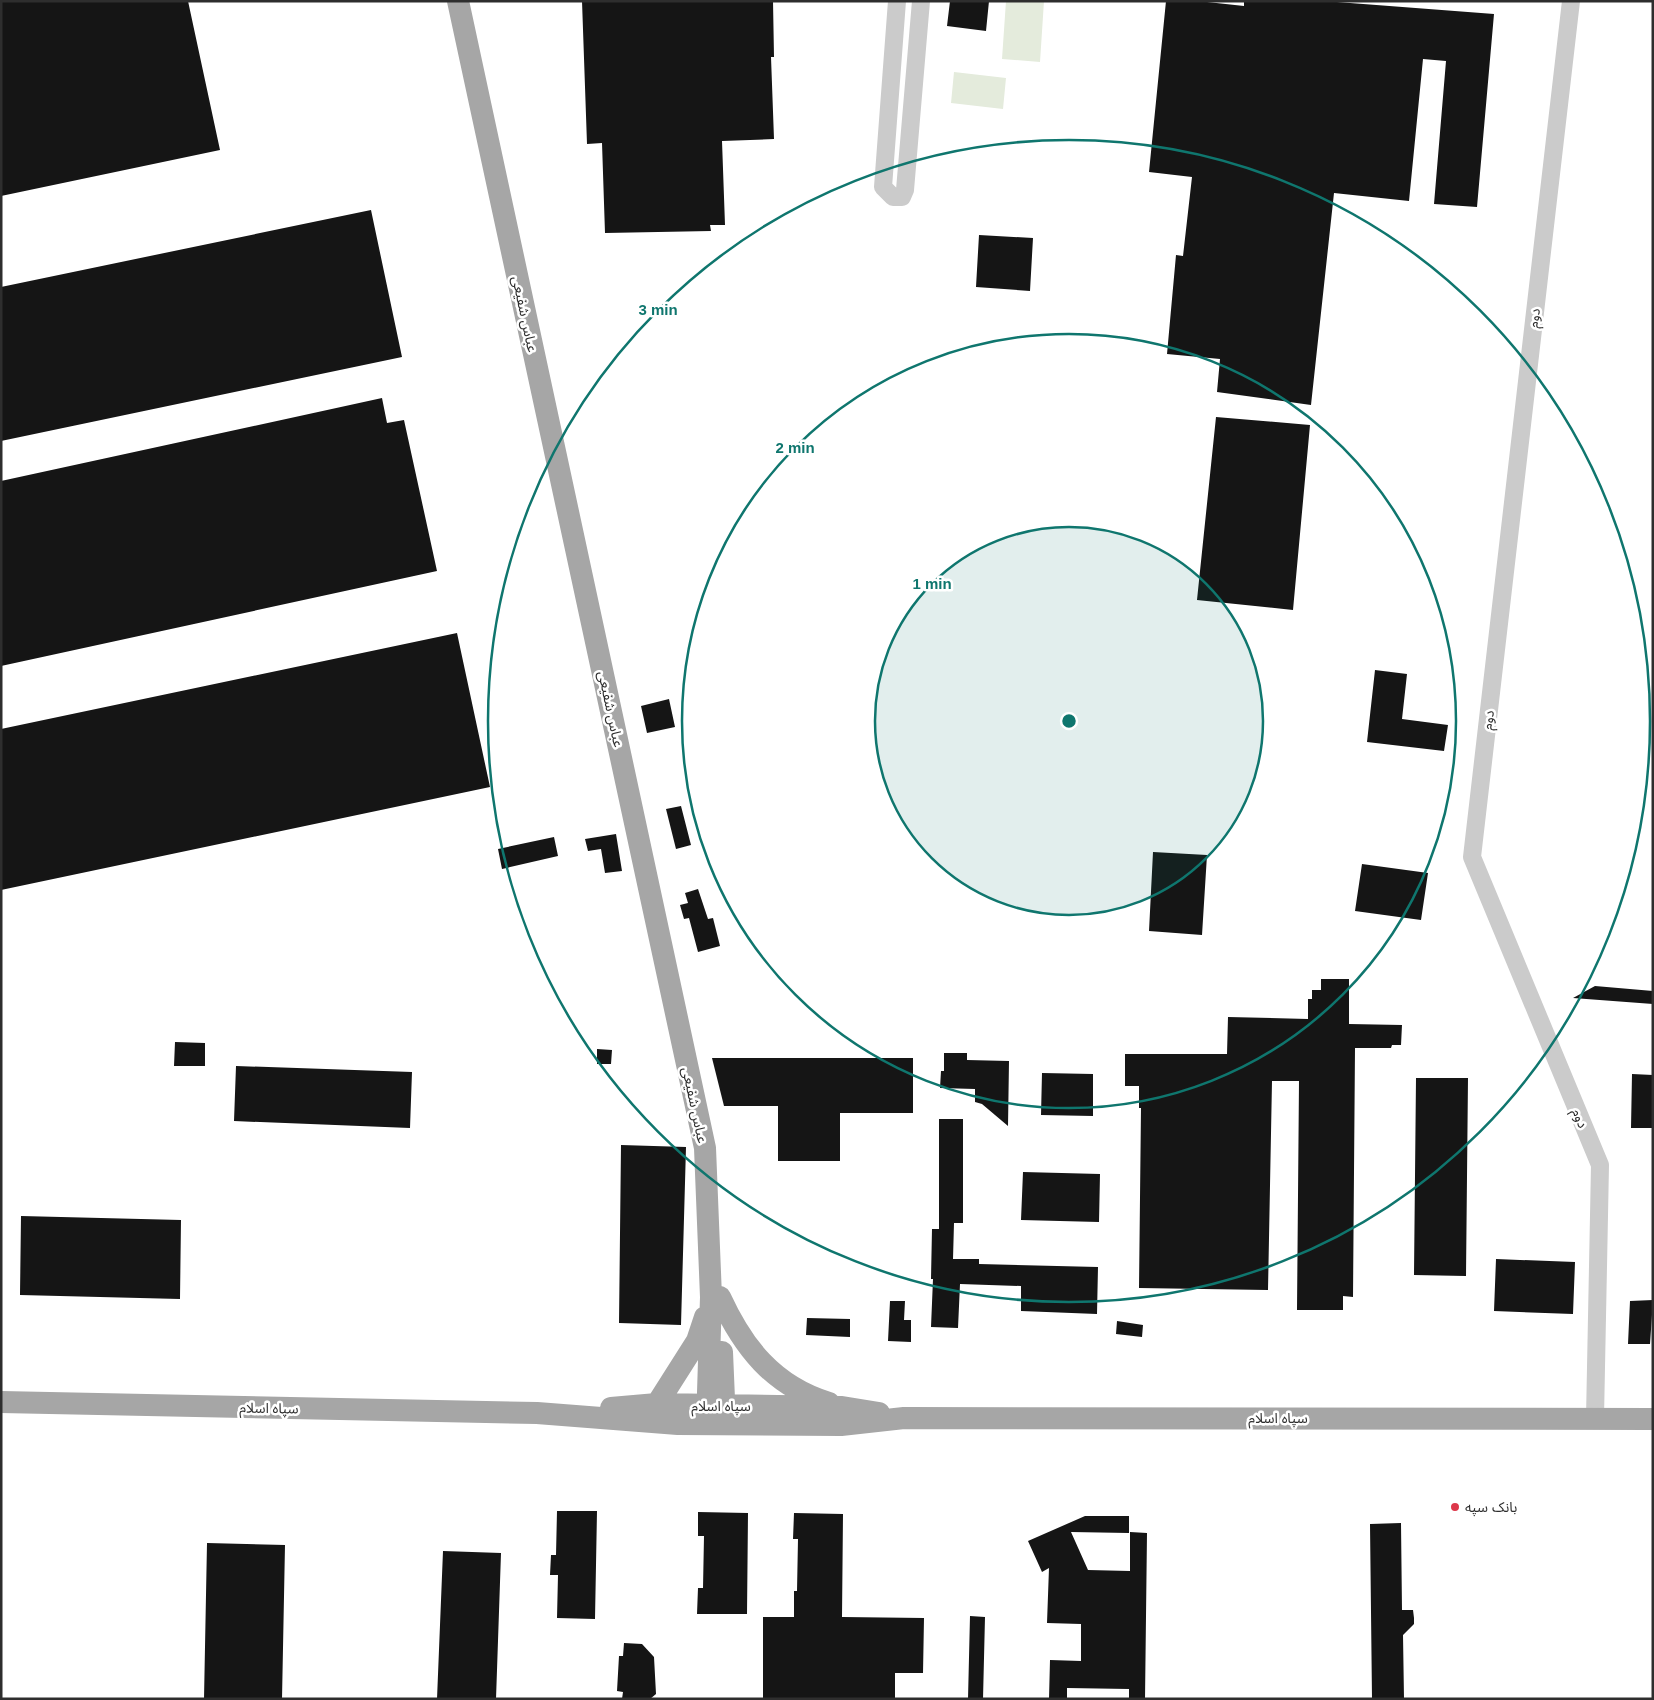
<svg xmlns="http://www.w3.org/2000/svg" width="1654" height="1700" font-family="Helvetica,'Noto Sans Arabic',sans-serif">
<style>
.green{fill:#e4ebdc}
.building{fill:#151515}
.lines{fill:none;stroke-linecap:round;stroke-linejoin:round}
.minor{stroke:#cbcbcb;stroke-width:18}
.major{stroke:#a6a6a6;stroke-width:22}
.ring{fill:none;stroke:#0f766e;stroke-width:2.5}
.poi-dot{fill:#dd374a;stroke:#fff;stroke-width:2}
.labels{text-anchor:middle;stroke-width:5;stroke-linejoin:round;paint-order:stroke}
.street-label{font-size:14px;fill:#2e2e2e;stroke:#fff}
.poi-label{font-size:14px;fill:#2e2e2e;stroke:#fff;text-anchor:start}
.centre{fill:#0f766e;stroke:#fff;stroke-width:2.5}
.ring-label{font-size:15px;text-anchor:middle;font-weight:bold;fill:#0f766e;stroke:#fff;stroke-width:5;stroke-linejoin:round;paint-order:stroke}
</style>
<rect width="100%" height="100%" fill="#fff"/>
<path class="green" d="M1006,1h38l-4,61 -38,-3z
M954,72l52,6 -3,31 -52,-6z"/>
<path class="building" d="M1,1h187l32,149 -219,46z
M582,1h191l1,56h-3l3,82 -52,2 3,84h-15l1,6 -106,2 -3,-90 -15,1z
M950,1h39l-3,30 -39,-5z
M1166,1h32l46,5v-5h80l170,13 -17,193 -43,-3 12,-143 -23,-2 -14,142 -75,-8 -23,212 -94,-13 3,-33 -53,-5 9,-99 7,1 9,-79 -43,-5z
M371,210l31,147 -401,84v-154z
M979,235l54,3 -3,53 -54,-4z
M382,398l5,25 17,-3 33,151 -436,95v-185z
M1216,417l94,8 -17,185 -96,-10z
M457,633l33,154 -489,103v-161z
M1375,670l32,4 -5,45 46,6 -4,26 -77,-9z
M669,699l6,28 -28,6 -6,-27z
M681,806l10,39 -15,4 -10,-40z
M616,834l6,37 -17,2 -4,-24 -13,2 -3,-12z
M554,837l4,19 -56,13 -4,-20z
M1153,852l54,3 -5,80 -53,-4z
M1362,864l66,9 -7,47 -66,-9z
M698,889l10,30 5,-1 7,28 -22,6 -9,-34 -5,1 -4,-14 8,-2 -3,-10z
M1321,979h28v45l53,1 -1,20h-9l-1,3h-36l-2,249 -10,-1v14h-46l2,-229h-27l-4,209 -129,-2 2,-180h-2v-22h-14v-32h102l1,-37 80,2v-20h4v-9h9z
M1595,986l58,5v13l-80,-6z
M175,1042l30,1v23h-31z
M597,1049l15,1 -1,14h-14z
M944,1053h23v7l42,1 -1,65 -26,-22 -7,-2v-13l-35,-1 1,-17h3z
M712,1058h201v55h-73v48h-62v-55h-54z
M236,1066l176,6 -2,56 -176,-7z
M1042,1073l51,1v42l-52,-1z
M1632,1074l21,1v53h-22z
M1416,1078h52l-2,198 -52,-1z
M939,1119h24v104h-9l-1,36h26v5l119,3 -1,47 -76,-3v-25l-61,-2 -2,44 -27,-1 2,-48h-2l1,-50h7z
M621,1145l65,2 -5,178 -62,-2z
M1023,1172l77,2 -1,48 -78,-2z
M21,1216l160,4 -1,79 -160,-4z
M1496,1259l79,3 -2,52 -79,-3z
M1653,1300l-3,44h-22l2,-43z
M890,1301h15l-1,19h7v22l-23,-1z
M807,1318l43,1v18l-44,-2z
M1117,1321l26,4 -1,12 -26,-3z
M557,1511h40l-2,108 -38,-1 1,-43h-8l1,-20h5z
M698,1512l50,1 -1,101h-50l1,-26h5l1,-52h-6z
M794,1513l49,1 -1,103 82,1 -1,55h-28v26h-132v-82h31v-26h3l1,-52h-5z
M1085,1516h44v17l-58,-1 17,38 42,1v-39l17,1 -2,166h-16v-10l-62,-1v11h-18l1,-39 31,1v-37l-34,-1 2,-55 -7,4 -14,-31z
M1401,1523l1,87h11l1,8v6l-11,11 1,64h-32l-2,-175z
M207,1543l78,2 -3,154h-78z
M443,1551l58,2 -5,146h-59z
M970,1616l15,1 -2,82h-15z
M624,1643l18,1 12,13 2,37 -6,5h-28l1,-7 -6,-1 2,-35h4z"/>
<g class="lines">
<path class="minor" d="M897,1l-14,186 10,10h9l3,-7 16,-189
M1571,1l-99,856 128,308 -5,253"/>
<path class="major" d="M458,1l247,1147 6,149 -4,127
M720,1297c23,50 53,89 109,106
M722,1352l3,71
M1,1402l536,11 141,11 163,1 63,-7 749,1
M657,1404l40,-63 8,-24
M611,1408l46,-4 185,3 37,6"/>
</g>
<circle cx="1069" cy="721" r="194" fill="#0f766e" fill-opacity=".12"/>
<g class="ring">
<circle cx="1069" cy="721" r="194"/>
<circle cx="1069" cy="721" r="387"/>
<circle cx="1069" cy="721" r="581"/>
</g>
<circle class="poi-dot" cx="1455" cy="1507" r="5"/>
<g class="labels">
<g class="street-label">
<text transform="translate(525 314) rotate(78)" y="5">عباس شفیعی</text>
<text transform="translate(1534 318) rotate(-83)" y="5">دوم</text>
<text transform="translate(611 709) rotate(78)" y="5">عباس شفیعی</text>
<text transform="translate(1488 720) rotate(-83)" y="5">دوم</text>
<text transform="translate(695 1105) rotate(78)" y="5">عباس شفیعی</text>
<text transform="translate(1580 1118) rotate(67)" y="5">دوم</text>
<text x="721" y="1411">سپاه اسلام</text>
<text transform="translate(269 1408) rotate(1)" y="5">سپاه اسلام</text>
<text x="1278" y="1423">سپاه اسلام</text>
</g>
<g class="poi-label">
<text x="1465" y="1512">بانک سپه</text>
</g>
</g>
<circle cx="1069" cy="721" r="8" class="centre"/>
<g class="ring-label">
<text x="658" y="315">3 min</text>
<text x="795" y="453">2 min</text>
<text x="932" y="589">1 min</text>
</g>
<rect width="1654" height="1700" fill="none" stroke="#2e2e2e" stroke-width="5"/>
</svg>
